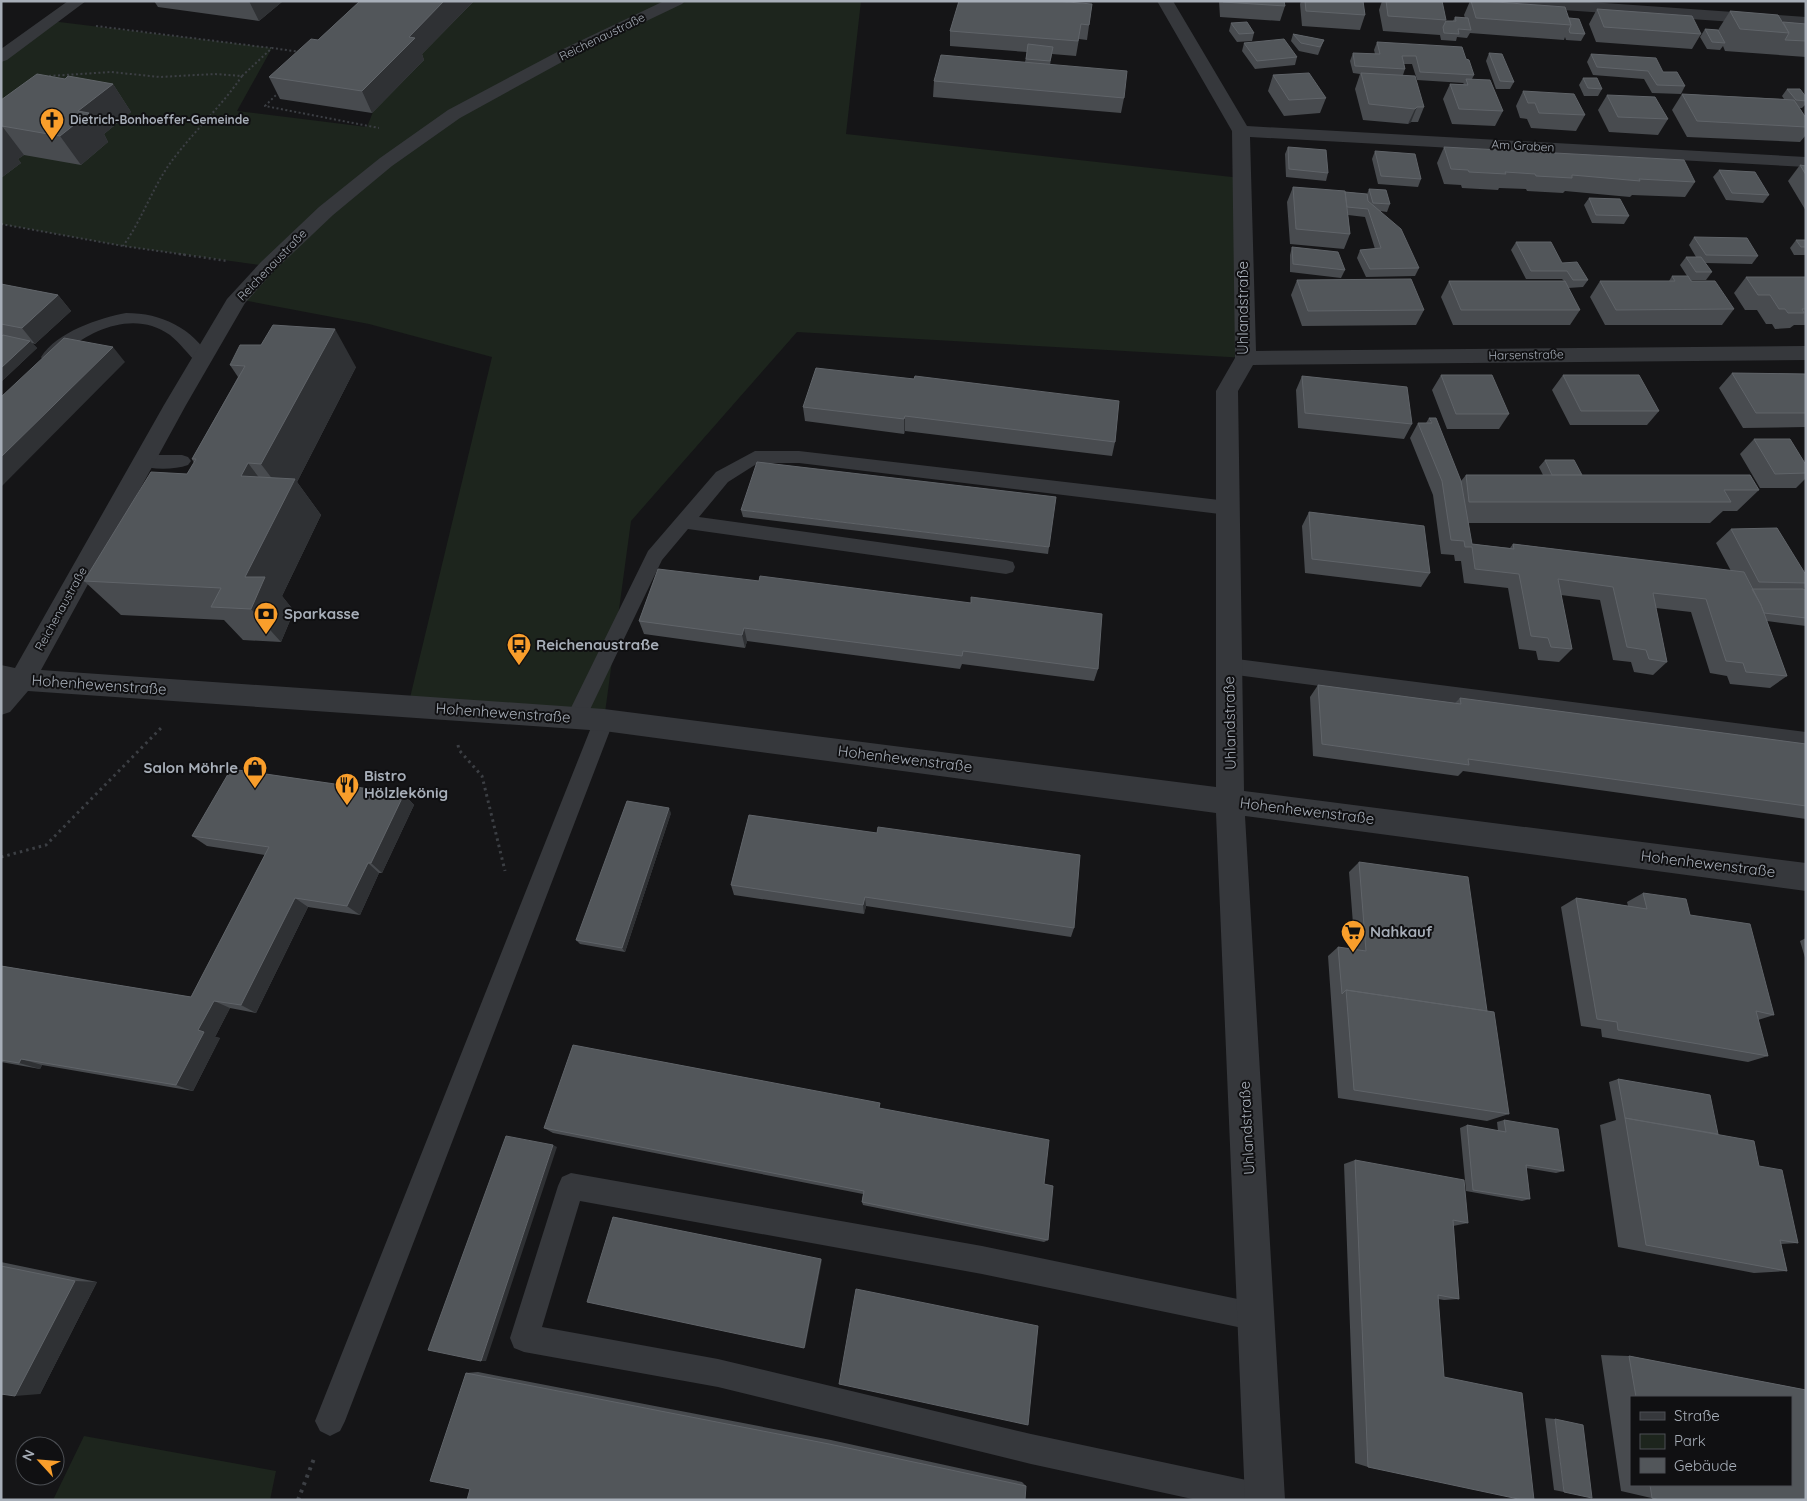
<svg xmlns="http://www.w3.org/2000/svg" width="1807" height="1501" font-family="Quicksand,sans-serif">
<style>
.green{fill:#1d251d}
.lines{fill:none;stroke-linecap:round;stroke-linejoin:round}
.path-far3{stroke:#3c3f44;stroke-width:2;stroke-dasharray:2 2.5;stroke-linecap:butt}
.path-far2{stroke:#3c3f44;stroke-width:2.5;stroke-dasharray:2 3;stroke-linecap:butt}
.path-far1{stroke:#3c3f44;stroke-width:3;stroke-dasharray:2.5 4;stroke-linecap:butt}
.path{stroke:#3c3f44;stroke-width:4;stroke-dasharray:3 5;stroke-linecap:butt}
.lane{fill:#36383c;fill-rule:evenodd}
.street{fill:#36383c;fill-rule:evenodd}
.wall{fill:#484b4f;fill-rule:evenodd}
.shaded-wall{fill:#2f3134}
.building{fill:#52565a;stroke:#606469}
.labels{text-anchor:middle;stroke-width:4;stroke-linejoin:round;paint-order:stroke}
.far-street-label{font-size:12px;fill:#a7aeb8;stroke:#101012}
.far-poi-label{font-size:12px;font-weight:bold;fill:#a7aeb8;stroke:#101012;text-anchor:start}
.street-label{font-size:15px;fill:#a7aeb8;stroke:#101012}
.poi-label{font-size:15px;font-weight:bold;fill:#a7aeb8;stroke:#101012;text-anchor:start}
</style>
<rect width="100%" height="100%" fill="#151517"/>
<path class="green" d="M460,1h401l-15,133 395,44 5,180 -449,-26 -166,189 -27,199 -196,-14 84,-349 -123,-33 -132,-25 30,-33 -144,-20 -122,-22v-167l50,-36 221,27 -35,63 130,16 28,-71z
M84,1436l192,35 -6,29h-217z"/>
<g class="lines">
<path class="path-far3" d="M96,26l175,22
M49,76l62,-4 49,5 55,-3 27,2c-21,31 -49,56 -71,86 -19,26 -29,58 -48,84
M242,76l30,-28 29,4
M279,92l-14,14 114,22
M1,224l122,22 64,9"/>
<path class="path-far2" d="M179,254l49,7"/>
<path class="path-far1" d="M458,745l1,5 23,26 23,95
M1,857l45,-12 116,-118"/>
<path class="path" d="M298,1500l17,-44"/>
<path class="lane" d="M126,313c36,0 66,15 85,46l-2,4 -6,1 -6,-1c-9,-9 -17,-20 -27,-28 -33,-24 -75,-8 -104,16 -8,6 -12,13 -23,10l-2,-4c16,-25 58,-39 85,-44z
M755,451h44l429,50 6,2 3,5 -3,5 -6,2 -429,-52h-41l-30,19 -29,35 307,43 7,2 2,5 -2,5 -7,2 -318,-45 -26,31 -79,164 -7,3 -7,-3 -3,-6 82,-167 68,-79z
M144,455h38l6,2 3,4 -3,4c-14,5 -36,5 -50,0l-3,-4 3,-4z
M1229,658l577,74v18l-577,-76 -7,-2 -3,-6 3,-6z
M604,711l7,3 3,6 -269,701 -5,10 -10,5 -10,-5 -5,-10 279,-701 3,-6z
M571,1173l411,73 275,57 10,4 4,10 -4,10 -10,4 -275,-57 -402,-73 -38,126 176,32 313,75 234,50 11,4 4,12h-83l-166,-36 -313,-77 -194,-35 -10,-4 -4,-10 48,-152 4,-9z"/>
<path class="street" d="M68,1h18l-79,59 -6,2v-13z
M664,1h21l-3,3 -111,53 -111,61 -68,48 -59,49 -58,55 -30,33 -59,102 -145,265 563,39 612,78v-396l19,-33 -3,-227 -75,-130h16l74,125 559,31v10l-556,-30 6,214 550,-5v14l-553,5 -15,26 6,400 562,72v28l-561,-75 40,684h-40l-29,-687 -612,-82 -576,-40 -18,21 -9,3v-50l14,3 149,-263 63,-106 34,-37 58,-55 61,-49 68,-48 111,-59z
M1498,1h78l230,16v10l-300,-21 -5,-2z"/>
</g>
<path class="wall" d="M154,1h129l-24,20 -101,-14z
M360,1h114l-52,53 2,6 -52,53 -92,-14 -11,-22 49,-37z
M1219,1h65l1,5 -5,15 -60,-4z
M1301,1h62l2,14 -5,15 -58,-4 -2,-22z
M1382,1h60l4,20h7l2,-4 10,1 -1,-3 6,-14h12l87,17 16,16 -4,7 -15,-1 -1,-3 -1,3 -94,-7 -3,5 -10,-1 -1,4 -15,-1 -1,-5 -57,-4 -4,-21z
M1092,4l-5,36 -8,-1 -3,17 -24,-2 -2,11 74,33 -3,15 -188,-16 1,-16 91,-19 2,-10 -77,-6v-15z
M1597,9l104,25 -9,15 -96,-7 -7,-18z
M1730,11l53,11 23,2v33l-81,-6 -2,-5 -3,4 -13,-1 -7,-12 5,-8 13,1z
M1231,23l23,10 -2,8 -15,1 -8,-11z
M1293,34l31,6 -6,15 -19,-4 -8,-10z
M1377,42l89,17 8,16 -2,4 31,32 -8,15 -43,-2 -9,-25 7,-15h13l1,-1 -47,-3 -5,-16h-8l1,5 -2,6 21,32 -6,15h-7l-3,2 -45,-4 -8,-31 5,-15 -7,-1 -3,-12 3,-8 22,1 -1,-4z
M1244,43l53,14 -2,8 -40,4 -13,-18z
M1489,53l25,29 -4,7h-14l-10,-28z
M1591,54l72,18 22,14 -4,8 -29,-1 -8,-14 -51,-4 -6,-13z
M1273,75l53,23 -6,15 -36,3 -16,-25z
M1583,78l19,11 -4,7h-14l-5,-11z
M65,79l48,5 18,28 -27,22 4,8 -27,23 -57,-10 -6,4 3,4 -20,15v-78z
M1787,89l19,8v7l-4,4h-2l6,10v17l-6,7 -113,-5 -15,-27 10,-16 102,5 -2,-3z
M1523,91l62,24 -9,16 -45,-3 -4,-9 -7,-1 -4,-12z
M1607,95l61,24 -10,16 -49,-3 -11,-22z
M1288,147l40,26 -2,8 -40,-4 -1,-23z
M1444,147l251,35 -10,15 -53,-2 -2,2 -65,-6 -2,2 -36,-2 -1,-2 -27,-1 -1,2 -36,-2 -1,-3 -17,-1 -7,-21z
M1375,151l46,28 -3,8 -40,-3 -6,-25z
M1800,165l6,1v45l-18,-30z
M1719,170l50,25 -6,8 -37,-3 -13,-23z
M1293,187l74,7 2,-5 21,15 -3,8 -7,-1 39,57 -4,8 -49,1 -9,-19 3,-8 15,-1 -10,-32 -17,-2 2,19 -6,15 -54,-5 -3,-42z
M1589,198l40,18 -5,8 -32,-1 -8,-18z
M1694,237l64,19 -6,8 -47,-1 7,9 -6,8h-15l43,29 -12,16h-117l-15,-28 10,-16h69l3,-5h15l-7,-11 6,-8h10l-7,-12z
M1796,240h10v15h-12l-4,-7z
M1516,242l46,21 26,17 -5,7 -15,1 12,22 -10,15h-117l-12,-28 8,-16h115l-2,-2h-36l-15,-29z
M1292,247l53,23 -4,8 -51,-6v-17z
M1746,277h60v48h-12l-4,3 -15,1 -3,-5h-6l-9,-14h-12l-11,-17z
M1297,280l127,30 -8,15 -114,1 -11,-31z
M1,284l57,11 13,16 -36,33 -3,-1 5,5 -36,34z
M230,365l126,2 -59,115 24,33 -39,81 12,15 -13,31 -38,-2 -19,-20 -103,-5 -37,-34 103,-107 7,-11 -2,-4 46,-82z
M1732,373l74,1v53l-63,1 -24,-40z
M1441,375l68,39 -10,15h-52l-15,-39z
M1563,375l96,36 -12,14h-77l-18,-35z
M1302,376l110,48 -8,15 -106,-11 -2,-38z
M914,379l201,63 -3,14 -207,-25 -1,3 -99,-13 -2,-14z
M1429,418l32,63 5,-6h77l-4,-8 6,-7 37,15 177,15 -22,21h-14l-13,12h-242l4,21 38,4 3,-4 218,27 -15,-28 15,-14 75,46v12l-3,2h3v37l-39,-5 20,55 -17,12 -40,-4 -3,-8 -17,-3 -19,-61 -35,-4 11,54 -14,13 -19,-3 -3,-10 -18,-2 -13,-60 -39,-5 11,54 -13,13 -21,-2 -2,-9 -17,-2 -11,-61 -44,-5 -3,-22h-6l-1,-6 -13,-1 -8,-59 -23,-57 8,-15h8z
M1754,439l52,26v13l-10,10h-36l-20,-34z
M741,510l308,37 -1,7 -305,-37z
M1309,512l121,61 -9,14 -116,-14 -3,-47z
M658,569l440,100 -4,12 -132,-17 -2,5 -213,-28 -2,7 -101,-14 -5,-13z
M1318,685l137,18 5,-5 346,46v75l-343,-48 -5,5 -145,-20 -3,-59z
M404,794l10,11 -32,68h-3l-19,42 -52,-8 -52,106 -26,-5 -15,29 5,1 -27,53 -151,-26 -2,4 -39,-7v-96l190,31 74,-142 -58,-9 -15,-10z
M671,813l-46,139 -45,-8 -4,-4z
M749,815l325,113 -3,9 -205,-31 -2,8 -130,-19 -3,-10z
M1359,862l128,149 22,103 -22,7 -149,-23 -10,-142 10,-9 17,3 -6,-78z
M1643,893l47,22 84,100 -16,5 10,36 -20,6 -146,-25 -1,-8 -20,-3 -20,-119 15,-9 52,8 -1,-4z
M1806,938v23l-6,-20z
M1618,1079l100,55 41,32 39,77 -17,1 6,27 -33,2 -136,-26 -18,-122 16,-5 -7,-38z
M881,1109l163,75 4,56 -4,2 -181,-37 -1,-3 1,-8 -310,-61 -9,-5z
M1504,1120l60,51 -8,2 -30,-5 4,31 -8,2 -56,-10 -6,-63 7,-3 31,6 -1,-9z
M1355,1160l113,63 -15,3 6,73 -15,1 -6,-1 -70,168 -13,-4 -11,-299z
M1,1262l96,20 -57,112h-37l-2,3z
M1601,1355l28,1 177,34v110h-146l-39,-9zM1631,1397h160v88h-160z
M478,1372l353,68 191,42 4,4 -556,3 -4,-116z
M1545,1418l10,1 9,73 -10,-2z"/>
<path class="shaded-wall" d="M249,1h34l-24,20z
M444,1h30l-52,53 2,6 -52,53 -10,-22 47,-54z
M113,84l18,28 -27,22 4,8 -27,23 -21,-29 18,-25z
M1417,107l-6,15 -3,2 7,-15z
M2,126l22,29 -6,4 3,4 -20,15v-51z
M58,295l13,16 -36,33 -13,-16z
M335,329l21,38 -59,115 24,33 -39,81 12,15 -13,31 -30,-33 -6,-32 41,-80 -25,-33z
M30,341l7,7 -36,34v-14z
M113,347l12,15 -124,125v-30z
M905,416v15l-1,3v-15z
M248,463l28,37 -35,-24z
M744,628l3,13 -2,7 -3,-13z
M404,794l10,11 -32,68 -11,-10z
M669,808l2,5 -46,139 -3,-4z
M368,863l11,10 -19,42 -13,-9z
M865,897l1,9 -2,8 -1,-9z
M295,898l13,9 -52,106 -15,-8z
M214,1001l16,7 -15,29 5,1 -27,53 -17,-6 22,-55z
M21,1059l21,6 -2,4 -21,-6z
M553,1145l4,2 -71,214h-5z
M821,1259l1,1 -17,88h-1z
M75,1281l22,1 -57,112 -25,2z"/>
<path class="building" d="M360,1h84l-35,36 6,1 -53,53 -93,-14 42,-38 7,1z
M959,1h96l37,3 -3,21 -8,-1 -3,17 -128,-10z
M1223,1h61l1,5 -62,-4z
M1305,1h58l2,14 -59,-4z
M1386,1h56l4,19 -58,-4z
M1471,1h11l83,6 6,18 -95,-7z
M1597,9l95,7 9,18 -97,-7z
M1730,11l48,4 11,18 -49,-4z
M1455,17l13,1 3,12 -13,-1 1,5 -15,-1 -1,-6 3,-6h10z
M1569,18l10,1 6,15 -15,-1 -1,-3 2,-5z
M1247,22l7,11 -15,1 -8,-11z
M1783,22l23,2v17l-21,-1 4,-7z
M1705,29l13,1 7,13 -13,-1z
M1293,34l31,6 -4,7 -19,-4z
M1284,39l13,18 -40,4 -13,-18z
M1377,42l85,5 4,12 3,1 5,15 -54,-3 -4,-16h-14l3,13 -50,-3 -2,-13 27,1z
M1028,44l25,3 -3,14 -24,-2z
M1489,53l13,1 12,28 -14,-1z
M1591,54l65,4 7,14h14l8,14 -28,-1 -9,-14 -51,-4z
M941,55l186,16 -3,27 -190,-17z
M1309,73l17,25 -37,2 -16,-25z
M1361,73l54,3 9,31h-7l-2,2 -46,-5z
M37,74l28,5 3,-3 45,8 -35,27 11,2 -29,23 -58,-10 -1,1v-27z
M1583,78h14l5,11 -14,-1z
M1466,79l24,1 13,31 -44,-2 -9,-25 18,1z
M1787,89h13l6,8v4l-10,-1z
M1523,91l51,3 11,21 -46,-2 -4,-10h-7z
M1682,94l112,6 12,18v9l-109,-6z
M1607,95l48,2 13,22 -50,-2z
M1288,147l38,3 2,23 -39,-4z
M1444,147l240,13 11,22 -56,-3 1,2 -68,-6v3l-36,-2 -1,-2 -30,-2 1,2 -37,-2 -1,-2 -17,-1z
M1375,151l40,3 6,25 -40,-3z
M1800,165l6,1v9z
M1719,170l36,2 14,23 -37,-2z
M1293,187l52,4 5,43 -54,-5z
M1369,189l17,1 4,14 -17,-1z
M1345,192l22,2 1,7 33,28 18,39 -49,1 -10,-19 21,-2 -13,-39 -21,-2z
M1589,198l31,1 9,17 -33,-1z
M1694,237l53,1 11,18 -52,-1z
M1796,240h10v7h-5z
M1516,242h35l11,21 15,-1 11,18h-15l-6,-9h-36z
M1292,247l46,5 7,18 -52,-6z
M1686,257h15l11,15h-16z
M1672,276h16l3,5h24l19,28 -118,1 -16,-29h75z
M1746,277h60v32h-4l2,4h-16l-3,-4h-6l-9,-14h-12z
M1411,279l13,31 -116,1 -11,-31z
M1449,281h116l15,29h-119z
M1,284l57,11 -36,33 -21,-4z
M273,325l62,4 -74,135 -13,-1 -7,13 54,3 -50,98h20l-14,32 -40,-2 10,-19 -137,-7 67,-109 36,2 9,-15h-4l53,-93 -15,-1 10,-20h21z
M3,335l27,6 -29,27v-31z
M64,338l49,9 -112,110v-60z
M816,368l98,11 1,-3 204,25 -4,41 -210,-26 -1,3 -101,-12z
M1732,373l74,1v39h-50z
M1441,375h51l17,39h-53z
M1563,375h76l20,36h-78z
M1302,376l105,11 5,37 -107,-11z
M1429,418h7l25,63 11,63 42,5 -1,-5 231,28 17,33 26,71 -41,-4 -3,-9 -17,-2 -20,-62 -53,-6 14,69 -18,-3 -3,-9 -19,-3 -14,-60 -55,-8 14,70 -21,-2 -3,-9 -17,-2 -12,-62 -44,-5 -3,-22h-7l-1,-6 -13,-1 -9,-59 -24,-58h14z
M1754,439h36l16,26v8l-31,1z
M1545,460h29l8,15h-30z
M757,462l299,35 -7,50 -308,-37z
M1466,475h284l9,15h-35l7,12h-262z
M1309,512l115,14 6,47 -118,-14z
M1777,528l29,47v8l-47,-1 -28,-53z
M658,569l101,12 1,-5 211,27v-6l131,17 -4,55 -135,-18 -1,5 -218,-28 -2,7 -103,-14z
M1752,589h54v29l-42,-5 -3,-8z
M1318,685l143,19 -1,-6 346,46v62l-338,-47 1,6 -147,-21z
M231,769l173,25 -33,69h-3l-21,43 -52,-8 -54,107 -27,-4 -16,29 6,2 -28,53 -155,-26 -2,4 -18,-3v-94l190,31 78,-150 -77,-11z
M627,801l42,7 -47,140 -46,-8z
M749,815l128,18 1,-6 202,28 -6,73 -209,-31 -2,8 -132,-20z
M1359,862l109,15 19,134 -141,-21 -4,4 -4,-47 28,4z
M1643,893l43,6 4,16 60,9 24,91 -18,-4 12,45 -150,-26 -1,-8 -20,-3 -21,-121 71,11z
M1346,990l148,22 15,102 -155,-24z
M573,1045l307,58 -1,5 170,32 -5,44 9,2 -5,54 -186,-38 2,-11 -320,-63z
M1618,1079l92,16 8,39 -93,-16z
M1625,1118l129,23 5,25 23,4 16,73 -18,-3 7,31 -141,-26z
M1504,1120l54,9 6,42 -38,-6 4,34 -57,-9 -6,-65 39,7z
M506,1136l47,9 -72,216 -53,-11z
M1355,1160l109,20 4,43 -15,-3 6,79 -21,-4 6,82 78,16 12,107h-11l-155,-33z
M613,1217l208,42 -17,89 -217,-46z
M1,1266l74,15 -60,115 -14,-2z
M856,1289l182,37 -10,99 -189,-41z
M1629,1356l177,34v110h-146l-8,-2 -2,-13h141v-88h-155z
M466,1373l363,71 197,42 -1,14h-558l3,-11 -40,-8z
M1555,1419l28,6 9,73 -28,-6z"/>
<defs>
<symbol id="church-pin" viewBox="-11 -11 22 30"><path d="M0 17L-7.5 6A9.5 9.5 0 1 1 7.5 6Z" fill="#f99e2b" stroke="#101012"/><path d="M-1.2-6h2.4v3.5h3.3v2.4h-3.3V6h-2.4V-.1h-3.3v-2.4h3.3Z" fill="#111"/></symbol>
<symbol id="bank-pin" viewBox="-11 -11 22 30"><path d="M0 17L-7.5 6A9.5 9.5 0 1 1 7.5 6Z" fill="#f99e2b" stroke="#101012"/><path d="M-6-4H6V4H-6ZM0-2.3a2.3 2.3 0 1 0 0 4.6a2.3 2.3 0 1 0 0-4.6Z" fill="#111"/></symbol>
<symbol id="bus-pin" viewBox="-11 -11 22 30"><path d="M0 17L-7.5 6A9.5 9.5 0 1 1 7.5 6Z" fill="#f99e2b" stroke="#101012"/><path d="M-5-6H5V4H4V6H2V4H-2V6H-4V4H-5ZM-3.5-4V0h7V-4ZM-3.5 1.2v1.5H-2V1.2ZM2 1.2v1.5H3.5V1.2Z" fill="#111"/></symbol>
<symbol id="shop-pin" viewBox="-11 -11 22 30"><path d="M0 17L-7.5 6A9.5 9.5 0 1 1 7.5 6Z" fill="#f99e2b" stroke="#101012"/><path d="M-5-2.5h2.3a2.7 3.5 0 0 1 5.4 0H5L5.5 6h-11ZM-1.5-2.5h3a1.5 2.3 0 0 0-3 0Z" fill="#111"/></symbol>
<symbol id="restaurant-pin" viewBox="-11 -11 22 30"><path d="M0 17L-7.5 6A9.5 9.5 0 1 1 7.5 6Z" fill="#f99e2b" stroke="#101012"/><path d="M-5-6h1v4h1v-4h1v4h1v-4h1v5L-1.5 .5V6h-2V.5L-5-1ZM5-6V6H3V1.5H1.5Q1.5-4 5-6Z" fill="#111"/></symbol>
<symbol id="supermarket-pin" viewBox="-11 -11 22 30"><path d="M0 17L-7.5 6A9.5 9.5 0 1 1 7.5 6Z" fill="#f99e2b" stroke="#101012"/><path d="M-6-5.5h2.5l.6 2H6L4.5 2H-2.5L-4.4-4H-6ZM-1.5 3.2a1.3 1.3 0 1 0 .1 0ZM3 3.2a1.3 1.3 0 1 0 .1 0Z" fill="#111"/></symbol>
</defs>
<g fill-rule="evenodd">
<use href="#church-pin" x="38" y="106" width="28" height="38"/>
<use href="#bank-pin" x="252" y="600" width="28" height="38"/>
<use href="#bus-pin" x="505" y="631" width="28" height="38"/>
<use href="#shop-pin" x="241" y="754" width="28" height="38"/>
<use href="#restaurant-pin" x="333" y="771" width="28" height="38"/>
<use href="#supermarket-pin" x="1339" y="918" width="28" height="38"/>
</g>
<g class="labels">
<g class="far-street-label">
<text transform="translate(602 37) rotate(-26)" y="4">Reichenaustraße</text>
<text transform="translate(1523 146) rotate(3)" y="4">Am Graben</text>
<text transform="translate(272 265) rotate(-46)" y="4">Reichenaustraße</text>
<text transform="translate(1526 355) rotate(-1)" y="4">Harsenstraße</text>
<text transform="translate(61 609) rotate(-61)" y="4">Reichenaustraße</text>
</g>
<g class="far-poi-label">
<text x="70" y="124">Dietrich-Bonhoeffer-Gemeinde</text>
</g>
<g class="street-label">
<text transform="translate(1243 308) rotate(-90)" y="5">Uhlandstraße</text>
<text transform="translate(99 685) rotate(4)" y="5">Hohenhewenstraße</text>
<text transform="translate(503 713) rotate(4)" y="5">Hohenhewenstraße</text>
<text transform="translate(1230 723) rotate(-91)" y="5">Uhlandstraße</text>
<text transform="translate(905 759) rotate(7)" y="5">Hohenhewenstraße</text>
<text transform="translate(1307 811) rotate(7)" y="5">Hohenhewenstraße</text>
<text transform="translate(1708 864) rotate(7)" y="5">Hohenhewenstraße</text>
<text transform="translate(1247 1128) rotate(-93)" y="5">Uhlandstraße</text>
</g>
<g class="poi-label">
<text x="284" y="619">Sparkasse</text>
<text x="536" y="650">Reichenaustraße</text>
<text x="238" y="773" text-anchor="end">Salon Möhrle</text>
<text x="364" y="781">Bistro<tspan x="364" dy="17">Hölzlekönig</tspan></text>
<text x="1370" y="937">Nahkauf</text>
</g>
</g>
<rect width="1807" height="1501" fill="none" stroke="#a7aeb8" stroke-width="5"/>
<rect x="1630" y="1396" width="162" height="90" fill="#101012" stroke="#4c4f54"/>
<rect x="1640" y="1412" width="25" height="8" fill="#36383c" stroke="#4c4f54"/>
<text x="1674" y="1421" font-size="15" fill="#a7aeb8">Straße</text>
<rect x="1640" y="1434" width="25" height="15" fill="#1d251d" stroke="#4c4f54"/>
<text x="1674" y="1446" font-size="15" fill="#a7aeb8">Park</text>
<rect x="1640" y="1458" width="25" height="15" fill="#52565a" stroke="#4c4f54"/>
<text x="1674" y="1471" font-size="15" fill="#a7aeb8">Gebäude</text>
<g transform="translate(40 1461) rotate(296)"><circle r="24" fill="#101012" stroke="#4c4f54"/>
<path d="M0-4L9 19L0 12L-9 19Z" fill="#f99e2b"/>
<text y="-8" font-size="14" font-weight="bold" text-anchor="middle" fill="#a7aeb8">N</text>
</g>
</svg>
